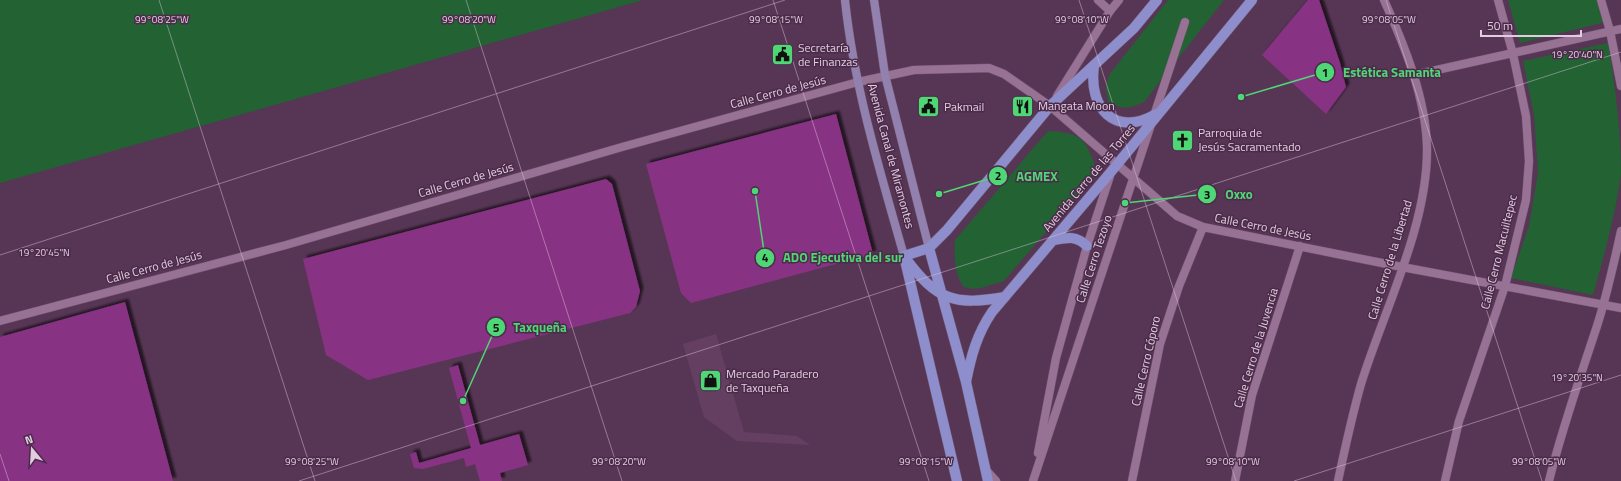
<svg xmlns="http://www.w3.org/2000/svg" width="1621" height="481" font-family="'Titillium Web',sans-serif">
<style>
.built{fill:#653f62}
.green{fill:#226233}
.building{fill:#883384;filter:url(#shadow)}
.lines{fill:none;stroke-linecap:round;stroke-linejoin:round}
.minor-casing{stroke:#70556f;stroke-width:9}
.tertiary-casing{stroke:#70556f;stroke-width:9}
.secondary-casing{stroke:#70556f;stroke-width:9}
.primary-casing{stroke:#70556f;stroke-width:11}
.minor{stroke:#977294;stroke-width:8}
.tertiary{stroke:#977294;stroke-width:8}
.secondary{stroke:#9280af;stroke-width:8}
.primary{stroke:#8d8ecb;stroke-width:10}
.ticks{fill:none;stroke:#e1cddf;stroke-width:1;stroke-opacity:0.45}
.labels{text-anchor:middle;stroke-width:3;stroke-linejoin:round;paint-order:stroke}
.poi-label{font-size:12px;fill:#e1cddf;stroke:#4c2b4a;text-anchor:start}
.street-label{font-size:12px;fill:#e1cddf;stroke:#4c2b4a}
.ticks-label{font-size:10px;text-anchor:middle;fill:#e1cddf;stroke:#4c2b4a;stroke-width:3;stroke-linejoin:round;paint-order:stroke}
.leader{fill:none;stroke:#4fd675;stroke-width:1.5}
.callout-dot{fill:#4fd675;stroke:#4c2b4a;stroke-width:1.5}
.mark-label{font-size:12px;text-anchor:middle;font-weight:bold;fill:#111}
.callout-label{font-size:13px;text-anchor:middle;font-weight:bold;fill:#4fd675;stroke:#4c2b4a;stroke-width:3;stroke-linejoin:round;paint-order:stroke}
</style>
<defs>
<filter id="shadow"><feDropShadow dx="3.5" dy="-3.5" stdDeviation="1" flood-color="#0009"/></filter>
</defs>
<rect width="100%" height="100%" fill="#573655"/>
<path class="built" d="M716,334l28,98 53,4 13,9 -73,-4 -33,-24 -21,-73z"/>
<path class="green" d="M0,0h643l-643,183z
M1168,0h56l-80,102c-15,7 -21,8 -36,0l-2,-14 3,-13z
M1508,0h93l5,22 -86,21z
M1608,43c7,40 13,89 13,130 -5,41 -17,82 -28,122l-82,-17 18,-52 9,-54 -4,-57 -11,-54z
M1048,131c35,2 38,8 49,41l-93,109 -23,7 -9,1 -8,-2c-10,-12 -10,-32 -9,-47z"/>
<path class="building" d="M1308,0h11l21,63 6,24 -20,27 -64,-59z
M836,114l37,140 -182,49 -10,-10 -35,-129z
M606,179l6,5 28,107 -4,16 -6,6 -262,67 -42,-25 -23,-96z
M125,302l48,179h-173v-144z
M458,365l22,80 39,-11 9,31 -28,8 2,8h-22l-5,-17 -9,3 -2,-9 -41,11 -9,-1 -4,-14 6,-2 3,11 52,-15 -22,-80z"/>
<g class="lines">
<defs>
<path id="minor" d="M1098,0l12,11
M1601,0l9,31 11,55
M1414,75l207,-46
M0,321l286,-76 336,-98 236,-65 56,-12 75,-2 15,6 46,32 127,110 26,11 199,40 219,41
M1038,453l18,-95 31,-112 23,-70
M986,470l10,11
M1033,481l152,-459
M1132,481l28,-137 19,-58 24,-59
M1235,481l17,-86 48,-149
M1338,481c7,-33 14,-65 23,-97 23,-74 67,-159 66,-236 -1,-50 -23,-104 -43,-148
M1445,481l14,-60 46,-135 21,-86 3,-39 -3,-45 -13,-62 -15,-54
M1549,481c13,-53 31,-103 48,-155 10,-31 17,-63 24,-95"/>
<path id="tertiary" d="M1057,96l53,-85 9,-11"/>
<path id="secondary" d="M845,0c9,87 35,171 59,256
M874,0l11,75 44,173"/>
<path id="primary" d="M1094,66c-6,42 21,72 62,48
M1055,240c13,-3 22,-4 32,6
M929,248l37,134 22,99
M904,256l25,-8 18,-18 103,-124 84,-78 23,-28
M904,256l53,225
M906,259c31,41 48,47 99,38
M966,382c5,-26 11,-48 26,-70l118,-139 142,-173"/>
</defs>
<use href="#minor" class="minor-casing"/>
<use href="#tertiary" class="tertiary-casing"/>
<use href="#secondary" class="secondary-casing"/>
<use href="#primary" class="primary-casing"/>
<use href="#minor" class="minor"/>
<use href="#tertiary" class="tertiary"/>
<use href="#secondary" class="secondary"/>
<use href="#primary" class="primary"/>
</g>
<path class="ticks" d="M159,0l156,481M466,0l156,481M773,0l156,481M1079,0l157,481M1386,0l156,481M0,255l785,-255M0,454l9,27M299,481l1322,-429M1294,481l327,-106"/>
<defs>
<symbol id="civic-square" viewBox="-11 -11 22 22"><rect x="-9" y="-9" width="18" height="18" rx="4" fill="#4fd675" stroke="#4c2b4a"/><path d="M-.6-6.5H3V-4.5H.6V-3L4-1V1h2V6H-6V1h2V-1L-.6-3ZM-1.2 2.5V6h2.4V2.5Z" fill="#111"/></symbol>
<symbol id="restaurant-square" viewBox="-11 -11 22 22"><rect x="-9" y="-9" width="18" height="18" rx="4" fill="#4fd675" stroke="#4c2b4a"/><path d="M-5-6h1v4h1v-4h1v4h1v-4h1v5L-1.5 .5V6h-2V.5L-5-1ZM5-6V6H3V1.5H1.5Q1.5-4 5-6Z" fill="#111"/></symbol>
<symbol id="church-square" viewBox="-11 -11 22 22"><rect x="-9" y="-9" width="18" height="18" rx="4" fill="#4fd675" stroke="#4c2b4a"/><path d="M-1.2-6h2.4v3.5h3.3v2.4h-3.3V6h-2.4V-.1h-3.3v-2.4h3.3Z" fill="#111"/></symbol>
<symbol id="shop-square" viewBox="-11 -11 22 22"><rect x="-9" y="-9" width="18" height="18" rx="4" fill="#4fd675" stroke="#4c2b4a"/><path d="M-5-2.5h2.3a2.7 3.5 0 0 1 5.4 0H5L5.5 6h-11ZM-1.5-2.5h3a1.5 2.3 0 0 0-3 0Z" fill="#111"/></symbol>
</defs>
<g fill-rule="evenodd">
<use href="#civic-square" x="770" y="42" width="25" height="25"/>
<use href="#restaurant-square" x="1010" y="94" width="25" height="25"/>
<use href="#civic-square" x="916" y="94" width="25" height="25"/>
<use href="#church-square" x="1170" y="128" width="25" height="25"/>
<use href="#shop-square" x="698" y="368" width="25" height="25"/>
</g>
<g class="labels">
<g class="poi-label">
<text x="798" y="52">Secretaría<tspan x="798" dy="14">de Finanzas</tspan></text>
<text x="1038" y="110">Mangata Moon</text>
<text x="944" y="111">Pakmail</text>
<text x="1198" y="137">Parroquia de<tspan x="1198" dy="14">Jesús Sacramentado</tspan></text>
<text x="726" y="378">Mercado Paradero<tspan x="726" dy="14">de Taxqueña</tspan></text>
</g>
<g class="street-label">
<text transform="translate(778 92) rotate(-15)" y="4">Calle Cerro de Jesús</text>
<text transform="translate(891 156) rotate(75)" y="4">Avenida Canal de Miramontes</text>
<text transform="translate(1089 178) rotate(-50)" y="4">Avenida Cerro de las Torres</text>
<text transform="translate(466 180) rotate(-16)" y="4">Calle Cerro de Jesús</text>
<text transform="translate(1263 227) rotate(11)" y="4">Calle Cerro de Jesús</text>
<text transform="translate(1499 252) rotate(-76)" y="4">Calle Cerro Macuiltepec</text>
<text transform="translate(1094 259) rotate(-72)" y="4">Calle Cerro Tezoyo</text>
<text transform="translate(1390 260) rotate(-73)" y="4">Calle Cerro de la Libertad</text>
<text transform="translate(154 267) rotate(-15)" y="4">Calle Cerro de Jesús</text>
<text transform="translate(1256 348) rotate(-73)" y="4">Calle Cerro de la Juvencia</text>
<text transform="translate(1146 361) rotate(-77)" y="4">Calle Cerro Cóporo</text>
</g>
</g>
<g class="ticks-label">
<text x="162" y="23">99°08'25"W</text>
<text x="469" y="23">99°08'20"W</text>
<text x="776" y="23">99°08'15"W</text>
<text x="1082" y="23">99°08'10"W</text>
<text x="1389" y="23">99°08'05"W</text>
<text x="1577" y="58">19°20'40"N</text>
<text x="44" y="256">19°20'45"N</text>
<text x="1577" y="381">19°20'35"N</text>
<text x="312" y="465">99°08'25"W</text>
<text x="619" y="465">99°08'20"W</text>
<text x="926" y="465">99°08'15"W</text>
<text x="1233" y="465">99°08'10"W</text>
<text x="1539" y="465">99°08'05"W</text>
</g>
<path class="leader" d="M1241 97L1325 72M939 194L998 176M1125 203L1207 194M755 191L765 258M463 401L496 327"/>
<g class="callout-dot">
<circle cx="1241" cy="97" r="4"/>
<circle cx="939" cy="194" r="4"/>
<circle cx="1125" cy="203" r="4"/>
<circle cx="755" cy="191" r="4"/>
<circle cx="463" cy="401" r="4"/>
<circle cx="1325" cy="72" r="10"/>
<circle cx="998" cy="176" r="10"/>
<circle cx="1207" cy="194" r="10"/>
<circle cx="765" cy="258" r="10"/>
<circle cx="496" cy="327" r="10"/>
</g>
<g class="mark-label">
<text x="1325" y="77">1</text>
<text x="998" y="180">2</text>
<text x="1207" y="199">3</text>
<text x="765" y="262">4</text>
<text x="496" y="332">5</text>
</g>
<g class="callout-label">
<text x="1392" y="77">Estética Samanta</text>
<text x="1037" y="181">AGMEX</text>
<text x="1239" y="199">Oxxo</text>
<text x="843" y="262">ADO Ejecutiva del sur</text>
<text x="540" y="332">Taxqueña</text>
</g>
<g transform="translate(32 449) rotate(342)" stroke="#4c2b4a" stroke-width="3" paint-order="stroke">
<path d="M0-3L7 15L0 10L-7 15Z" fill="#e1cddf"/>
<text y="-6" font-size="11" font-weight="bold" text-anchor="middle" fill="#e1cddf">N</text>
</g>
<path d="M1481 30v6h100v-6" fill="none" stroke="#e1cddf" stroke-width="2"/>
<text x="1487" y="30" font-size="12" fill="#e1cddf" stroke="#4c2b4a" stroke-width="3" paint-order="stroke">50 m</text>
</svg>
